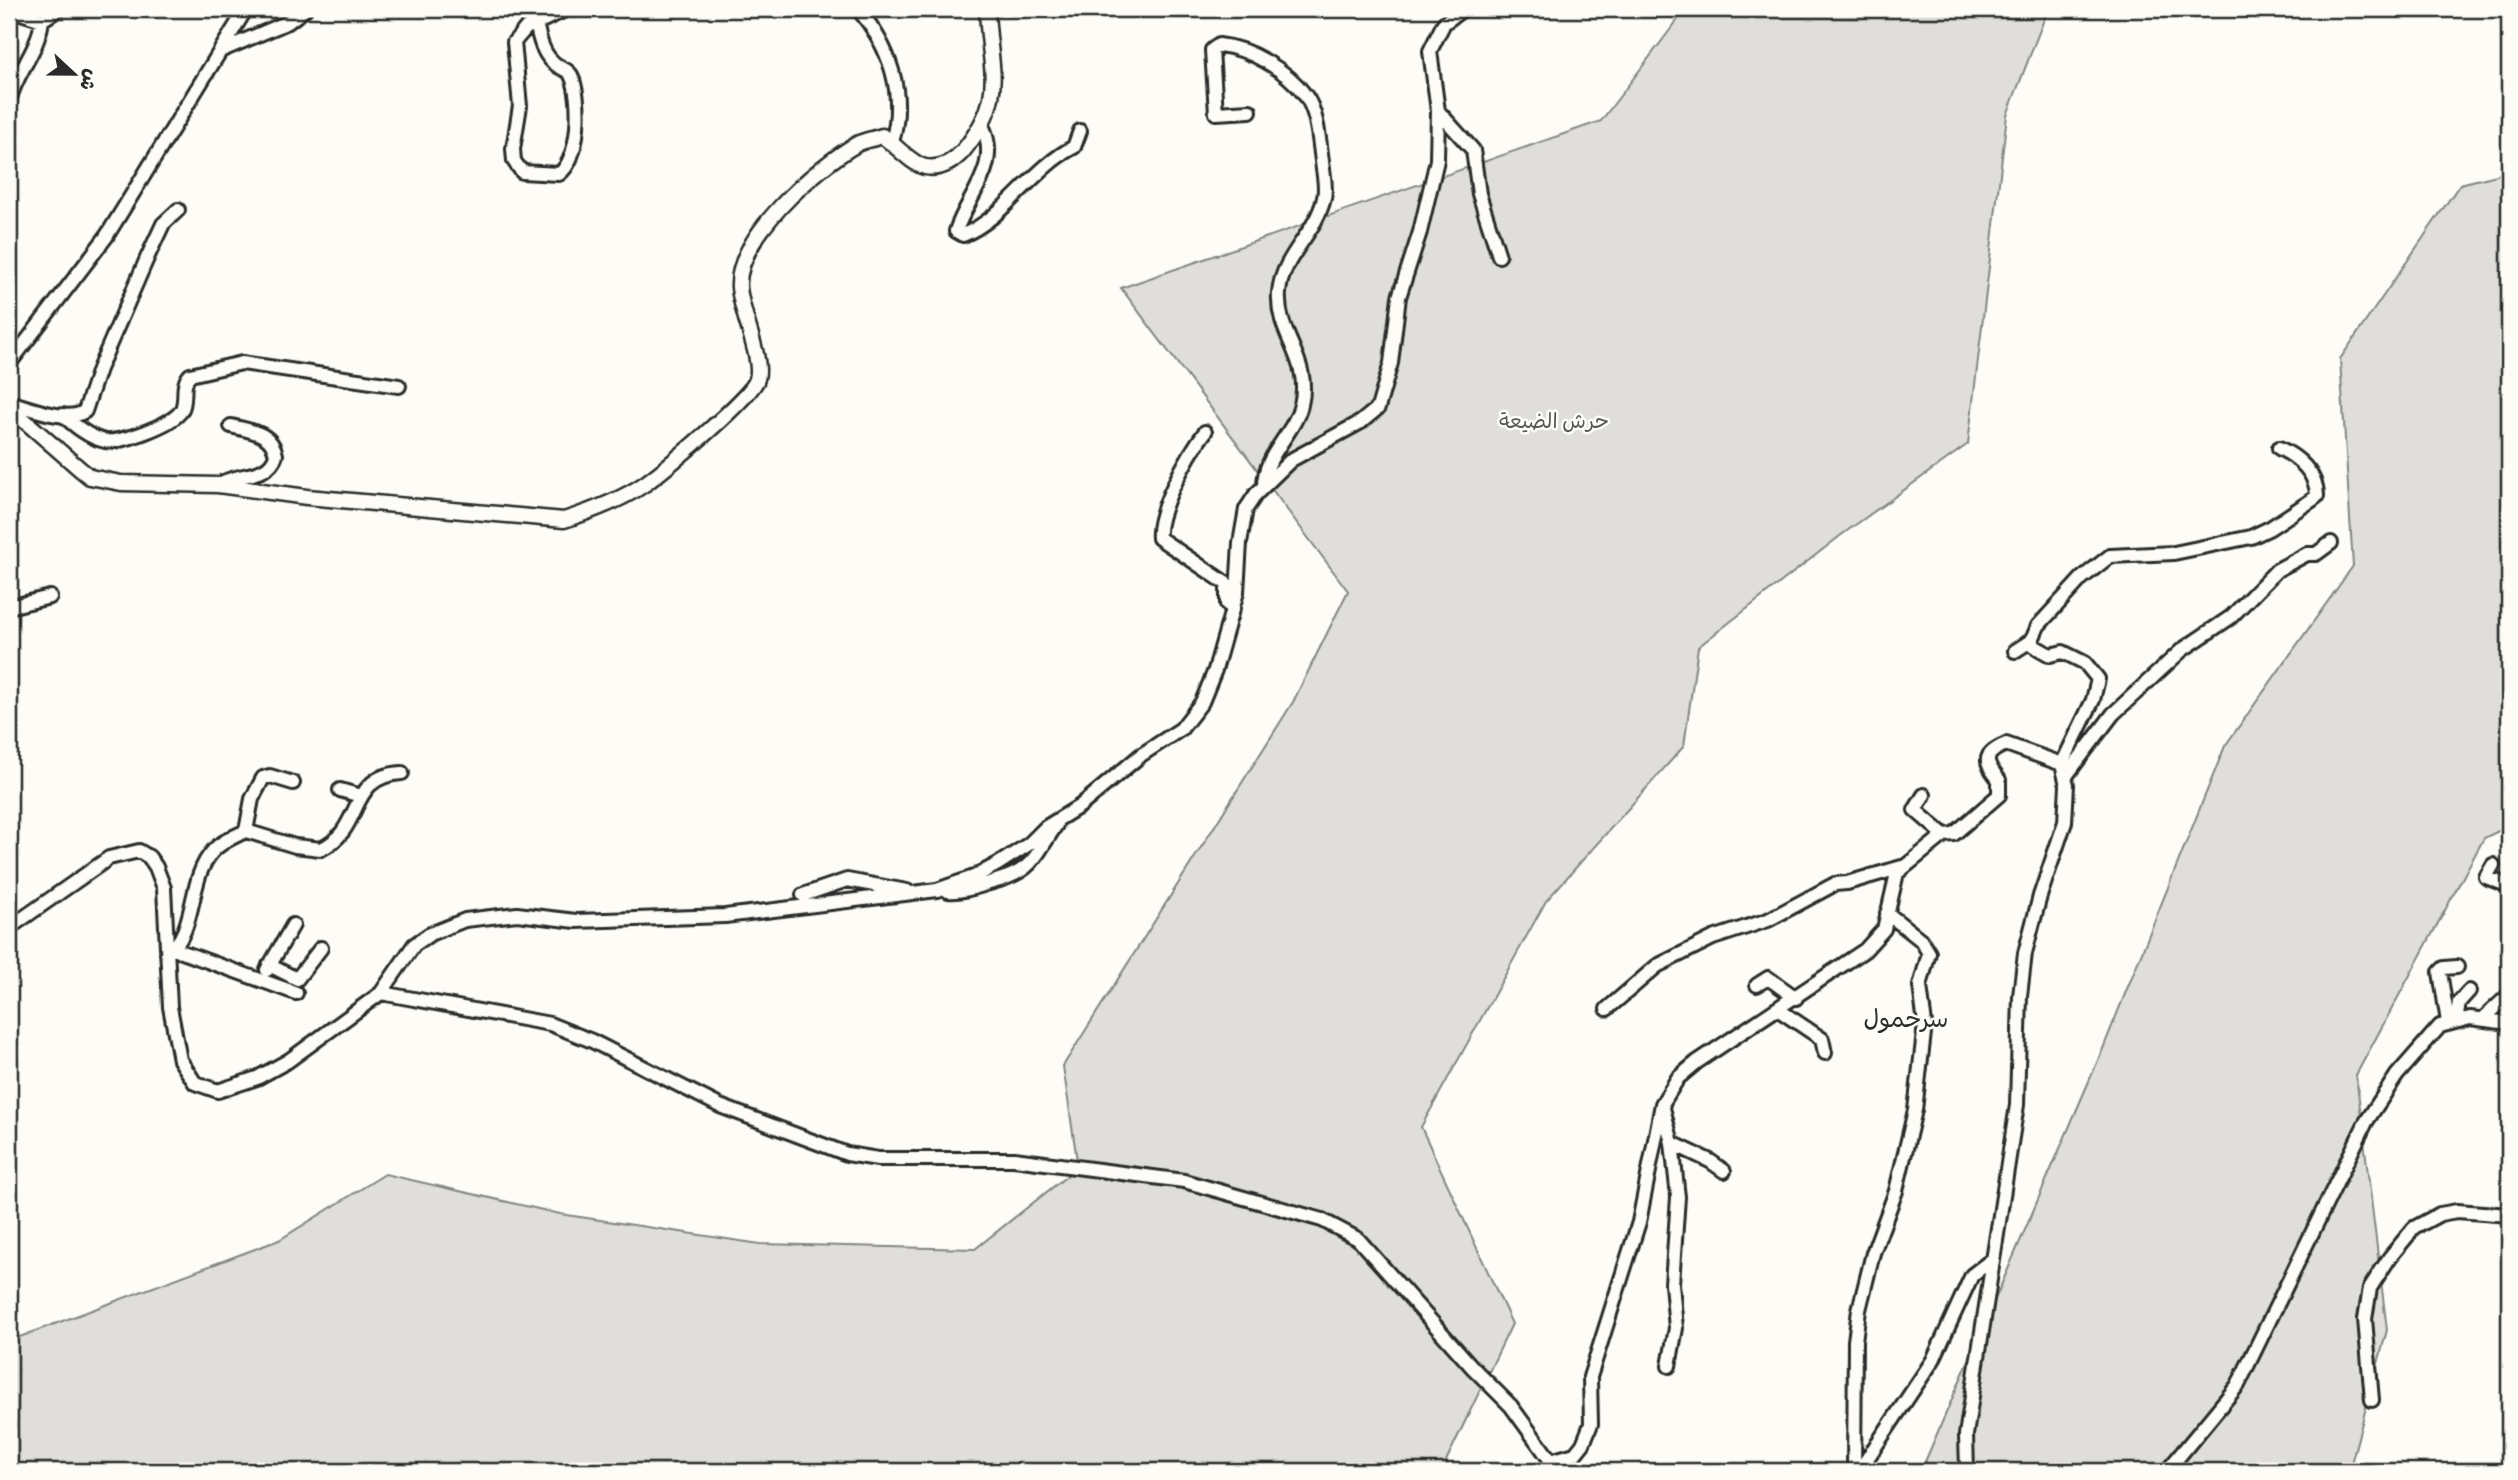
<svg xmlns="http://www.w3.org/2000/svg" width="2518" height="1480" font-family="Itim,'Playpen Sans Arabic',sans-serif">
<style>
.green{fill:#dfdeda;stroke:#858482;stroke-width:2}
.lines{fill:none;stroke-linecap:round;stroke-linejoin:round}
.minor-casing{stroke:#2b2b2b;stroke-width:18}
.tertiary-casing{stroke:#2b2b2b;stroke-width:19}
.minor{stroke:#fdfcf7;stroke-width:12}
.tertiary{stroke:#fdfcf7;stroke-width:14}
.labels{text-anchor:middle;stroke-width:5;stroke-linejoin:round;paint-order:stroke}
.park-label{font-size:21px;fill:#585857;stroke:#fdfcf7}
.quarter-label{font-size:24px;fill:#2b2b2b;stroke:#fdfcf7}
</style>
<rect width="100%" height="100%" fill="#fdfcf7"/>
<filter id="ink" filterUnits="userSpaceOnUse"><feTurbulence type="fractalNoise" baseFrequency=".0143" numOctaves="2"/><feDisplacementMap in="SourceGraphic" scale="14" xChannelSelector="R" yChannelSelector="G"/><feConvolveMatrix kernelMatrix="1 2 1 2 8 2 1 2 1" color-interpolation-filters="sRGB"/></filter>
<g filter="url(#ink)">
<path class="green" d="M1686,9h362l-41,106 -39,329 -128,92 -142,111 -14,99 -138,155 -125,226 91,197 -66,137 1,10h-1438v-130l270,-101 106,-66 175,40 200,30 215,5 103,-82 -15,-101 230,-364 55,-111 -227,-303 480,-167z
M2509,172v654l-25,12 -128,237 31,255 -38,141h-428l181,-420 123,-305 128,-180 -13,-207 120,-175z"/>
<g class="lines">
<defs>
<path id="minor" d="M9,9l33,11
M858,9c32,38 48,84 34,133
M42,20l17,-11
M536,22c3,16 7,35 22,44 5,3 10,4 13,9 11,23 9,84 -12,99l-37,-2 -8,-11 -1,-12 7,-43 -6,-64 12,-14 41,-19
M220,51l68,-29 17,-13
M9,102c7,-31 29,-49 33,-82
M1250,111l-34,2 -4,-63 7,-5c30,3 68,25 86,50 13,17 14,46 17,66 1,12 5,25 2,37 -8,36 -42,57 -45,95 -3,43 33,66 22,112 -7,29 -37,50 -37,80
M1438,111l35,39 6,44 20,62
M982,125c20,42 -14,69 -26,106l7,4c41,-16 69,-67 111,-88l6,-16
M9,364l97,-127 140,-228
M9,402c19,5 59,22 76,9l14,-42 49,-113 15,-32 15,-14
M63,415c11,10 26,23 42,26 16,2 67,-16 76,-30 7,-12 -1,-25 9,-36l52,-12 157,23
M1205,432c-16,22 -49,79 -46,106l68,46v20l6,4
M218,485c18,-13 50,-5 58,-30 -4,-23 -26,-24 -45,-29
M9,607l41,-10
M2015,651l17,-11
M2062,764l31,-64 5,-21 -13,-16 -22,-11 -13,3 -16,-9 -2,-6 6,-14 44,-48 28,-22 64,-3 77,-16 19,-9 42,-28 5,-4c0,-23 -19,-39 -38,-48
M2066,776l47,-62 69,-64 49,-33 46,-47 30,-16h9l15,-11
M340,790l21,6
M1924,795l-9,15 29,25
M246,831l6,-32 11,-21 7,-2 23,7
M2493,865l-7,12 23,9
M948,891c13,1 25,-3 38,-7 46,-12 45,-21 70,-59
M803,895l44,-15 60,11
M9,928l100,-70 30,-7 10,6 7,10 8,21 6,119 10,53 15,23 23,8 39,-13 31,-17 93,-68 33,-48 16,-11 35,-14 52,-6 59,7 149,-5 212,-26 37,-13 24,-13 31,-20 17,-17 34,-21 61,-51 40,-26 21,-27 13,-32 22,-78 3,-49 6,-34 10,-15 35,-34 70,-38 17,-14 13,-45 8,-66 21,-65 17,-72 1,-49 -8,-60 14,-28 19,-14
M174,949l122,44
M167,954c31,-23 20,-75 46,-103 8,-9 22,-15 33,-20l49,15 26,3c44,-20 25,-73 81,-76
M269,965l28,14 24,-31
M267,970l26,-45
M1757,985l11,-7 28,20
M381,993l169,31 42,17 128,65 127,48 31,5h136l170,22 138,39 36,19 115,129 38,38 40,55 -2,10
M1607,1009l50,-43 56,-28 55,-18 67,-36 12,-1 55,-16
M1779,1010l43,29 3,14
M2484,1018l25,-23
M2456,1020l3,-18 10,-11
M2448,1022l-8,-50 4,-4 13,-1
M1663,1108l9,35 6,54 -6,87 4,44 -7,38
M1672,1143l38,18 14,10
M2372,1400l-7,-81 5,-31 20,-31 24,-29 26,-14 17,-3 52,4
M1551,1461l24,-7 8,-10 8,-20 -1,-47 49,-155 23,-118 16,-26 19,-16 168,-112 19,-21 13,-56 47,-38 10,-1 45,-39v-15c-13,-17 -19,-25 7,-36l56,20 5,21 -2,37 -25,74 -15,57 -5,43 -3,109 -51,330 1,36
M1854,1471l1,-130 4,-31 14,-57 23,-62 19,-81 10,-86 -5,-38 9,-33 -8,-13 -34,-27
M1859,1471l74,-111 39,-85 21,-16
M2167,1471l71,-86 128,-263 31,-47 43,-49 30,-8 39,5"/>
<path id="tertiary" d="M9,407l71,62 10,8 31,6 97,2 89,12 257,23c28,-9 58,-20 82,-37 19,-14 107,-87 111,-104 6,-21 -16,-65 -18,-92 -3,-50 78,-120 118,-143 7,-4 17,-5 25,-8 13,8 28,27 43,31 16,3 28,-5 38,-16 45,-55 26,-80 24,-142"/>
</defs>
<use href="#minor" class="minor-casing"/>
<use href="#tertiary" class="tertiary-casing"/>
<use href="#minor" class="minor"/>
<use href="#tertiary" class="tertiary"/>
</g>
</g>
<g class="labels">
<g class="park-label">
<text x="1554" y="428">حرش الضيعة</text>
</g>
<g class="quarter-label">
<text x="1906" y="1027">سرحمول</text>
</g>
</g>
<rect width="2518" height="1480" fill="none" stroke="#fdfcf7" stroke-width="35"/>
<rect x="18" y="18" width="2483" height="1445" fill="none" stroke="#2b2b2b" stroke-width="2.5" filter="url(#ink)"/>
<g transform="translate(74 74) rotate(112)" stroke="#fdfcf7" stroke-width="5" paint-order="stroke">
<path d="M0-5L12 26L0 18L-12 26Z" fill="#2b2b2b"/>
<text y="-10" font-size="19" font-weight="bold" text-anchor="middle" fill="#2b2b2b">ش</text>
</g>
</svg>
